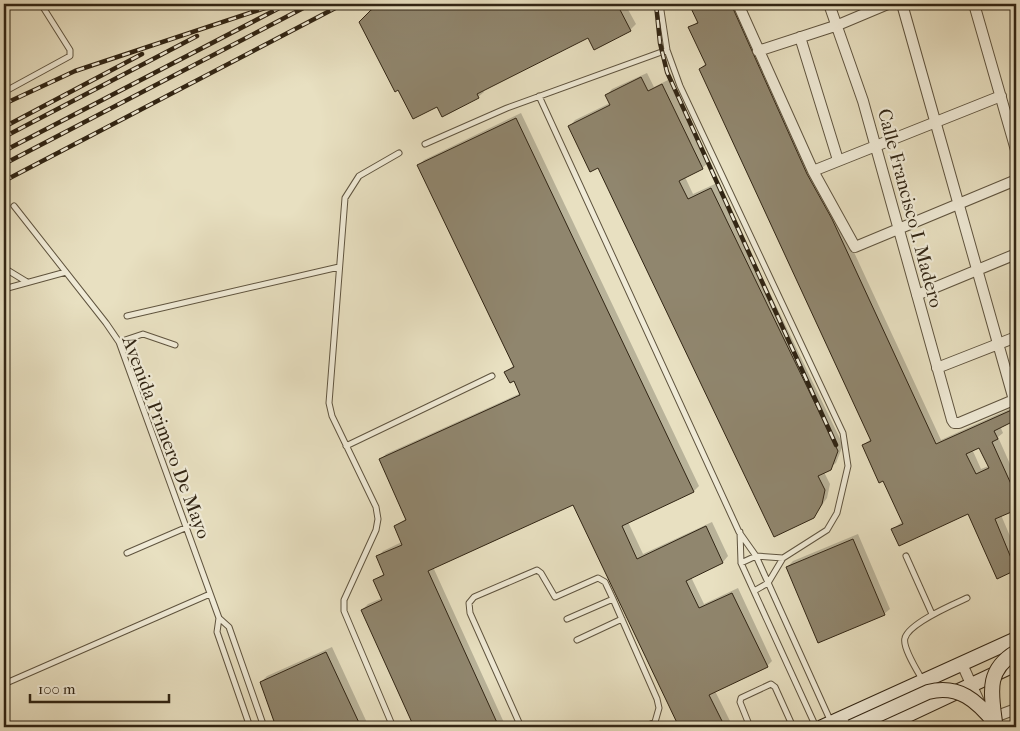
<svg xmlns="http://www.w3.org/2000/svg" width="1020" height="731" font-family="'IM FELL French Canon',serif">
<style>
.shadow{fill:#0003;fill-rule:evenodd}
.building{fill:#90866e;stroke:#312514;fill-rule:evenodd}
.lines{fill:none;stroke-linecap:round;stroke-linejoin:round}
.lane-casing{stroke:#5f543f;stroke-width:7}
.street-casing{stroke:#5f543f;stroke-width:12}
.secondary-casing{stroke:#312514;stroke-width:16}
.lane{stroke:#f0ebd7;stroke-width:5}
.street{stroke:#f0ebd7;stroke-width:10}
.secondary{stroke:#f0ebd7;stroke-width:14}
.rail-casing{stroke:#312514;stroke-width:4.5}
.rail{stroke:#f0ebd7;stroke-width:2.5;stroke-dasharray:8;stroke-linecap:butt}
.secondary-bridge-casing{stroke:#312514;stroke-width:16;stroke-linecap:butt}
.secondary-bridge{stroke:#f0ebd7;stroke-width:14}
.labels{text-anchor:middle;stroke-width:4.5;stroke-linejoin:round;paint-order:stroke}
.street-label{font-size:19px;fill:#312514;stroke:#f0ebd7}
</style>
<rect width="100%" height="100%" fill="#e8e0c1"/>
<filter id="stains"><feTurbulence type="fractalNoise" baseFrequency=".004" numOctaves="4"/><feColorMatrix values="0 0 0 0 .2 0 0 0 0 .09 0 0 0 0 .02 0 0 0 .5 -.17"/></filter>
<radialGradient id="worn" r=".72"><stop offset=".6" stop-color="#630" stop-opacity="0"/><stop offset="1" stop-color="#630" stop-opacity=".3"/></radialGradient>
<path class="shadow" d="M379,4h246l11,20 -6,6 -42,6 -105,54 1,2 -6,5 -40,8 -77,-83z
M690,4h49l202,436 75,-34v13l-16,7 3,7 -5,4 12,27 6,-3v47l-15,7 15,35v19l-19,8 -29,-64 -75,16 10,-8 -20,-42 -20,-34 9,-7 -172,-369 6,-6 -16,-35 8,-7zM980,446l9,20 -8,3 -9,-20z
M647,73l7,14 14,-7 40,83 -6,5 -17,9 8,17 24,-11 126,262 -7,18 -12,9 6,12 -3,14 -14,19 -215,-351 -28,-40 5,-6 35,-17 -3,-8 5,-6z
M521,113l178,373 -5,5 -66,31 15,32 69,-32 16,34 -5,6 -32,15 13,27 34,-16 34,73 -5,5 -52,25 18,36h-53l-106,-223 -141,63 73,160h-92l-52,-117 6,-6 14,-6 -8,-18 11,-7 -7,-16 5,-6 19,-9 -7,-16 12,-8 -27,-58 6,-6 135,-61 -7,-14 -8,-7 8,-7 -95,-200 5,-5z
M858,534l32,75 -6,5 -97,-47 6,-6z
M332,647l37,80h-92l-16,-45 6,-6z"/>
<path class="building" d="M383,4h234l14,27 -37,19 -6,-12 -111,56 2,4 -37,19 -5,-10 -24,12 -15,-29 -3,2 -36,-70 12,-12z
M689,4h42l76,170 25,45 104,225 80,-36v12l-22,11 4,8 -6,3 24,53v15l-21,9 21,51 -19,9 -29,-65 -69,32 -8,-17 12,-5 -20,-43 -4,2 -17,-38 9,-4 -172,-372 7,-4 -18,-38 10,-4zM979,448l10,20 -13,6 -10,-20z
M641,77l7,14 14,-7 41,85 -24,12 9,18 23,-11 127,263 -7,19 -13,6 7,14 -3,14 -8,14 -40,19 -176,-369 -8,4 -22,-46 42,-21 -5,-10z
M516,118l178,374 -72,34 15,33 69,-33 17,37 -37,18 13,27 33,-15 36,74 -59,28 16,32h-46l-106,-222 -145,66 71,156h-85l-53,-117 21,-10 -9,-20 11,-5 -8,-19 26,-11 -8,-19 12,-6 -27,-61 141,-64 -6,-14 -4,2 -6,-11 10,-5 -97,-202z
M853,539l32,76 -67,28 -32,-76z
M326,652l35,75h-85l-16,-45z"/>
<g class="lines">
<defs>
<path id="lane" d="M660,4l7,46 13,36 163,347 5,33 -11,47 -10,17 -44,28 -15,25 -14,8
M4,92l66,-36v-6l-29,-46
M539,96l200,436 17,24 75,166
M425,144l82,-36 160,-58
M14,206l92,117 13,19 100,276 10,9 35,100
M4,268l23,14
M4,289l62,-17
M127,316l212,-49
M119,342l24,-8 32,11
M346,446l146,-70
M1014,530l2,5
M740,532l1,31 75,164
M127,553l58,-25
M906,556l26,58
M741,563l15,-7 27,2
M219,618l-2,14 33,95
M567,619l46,-20 44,100 2,9 -4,14 2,5
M577,640l45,-21
M923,681c-5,-9 -21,-34 -18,-43 4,-15 49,-34 62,-40
M4,684l206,-90
M393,727l-49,-116v-11l32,-70 2,-11 -2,-12 -44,-91 -3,-13 16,-205 14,-22 40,-23
M521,727l-51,-114 -1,-10 5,-6 63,-27 4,3 14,24 43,-19 7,4 8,17
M645,727l10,-5
M750,727l-10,-25 1,-4 30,-14 4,3 18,40"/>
<path id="street" d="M738,4l75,167 42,76 161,-67
M829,4l34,97 89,319 2,3h5l57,-24
M902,4l112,396
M974,4l42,146
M800,37l38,123
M758,51l80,-26 50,-21
M813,171l188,-75
M917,295l99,-41
M937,368l79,-31
M962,664l19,42
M989,719l27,-10"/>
<path id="secondary" d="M822,727l194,-88
M882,727l134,-63"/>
</defs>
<use href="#lane" class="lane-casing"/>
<use href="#street" class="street-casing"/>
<use href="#secondary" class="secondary-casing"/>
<use href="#lane" class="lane"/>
<use href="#street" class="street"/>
<use href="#secondary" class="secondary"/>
<defs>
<path id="rail" d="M656,4l4,39 7,29 169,373
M4,104l71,-33 193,-64
M4,127l138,-73
M4,137l193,-101
M4,151l283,-147
M4,164l307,-160
M4,181l339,-177"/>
</defs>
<use href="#rail" class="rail-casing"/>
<use href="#rail" class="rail"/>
<defs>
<path id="secondary-bridge" d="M995,722c-4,-30 -9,-52 21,-70
M851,727l77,-35c31,-8 49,9 67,31"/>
</defs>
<use href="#secondary-bridge" class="secondary-bridge-casing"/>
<use href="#secondary-bridge" class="secondary-bridge"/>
</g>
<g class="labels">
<g class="street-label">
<text transform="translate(911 208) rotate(75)" y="7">Calle Francisco I. Madero</text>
<text transform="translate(167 437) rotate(69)" y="7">Avenida Primero De Mayo</text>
</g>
</g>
<rect width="1020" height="731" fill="none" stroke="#e8e0c1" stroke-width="20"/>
<rect x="5" y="5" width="1010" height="721" fill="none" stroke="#312514" stroke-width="2.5"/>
<rect x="10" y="10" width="1000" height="711" fill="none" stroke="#312514"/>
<path d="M30 694v8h139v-8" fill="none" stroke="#312514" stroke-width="2.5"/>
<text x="38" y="694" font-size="15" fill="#312514" stroke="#f0ebd7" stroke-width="4" paint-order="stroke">100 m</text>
<rect width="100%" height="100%" filter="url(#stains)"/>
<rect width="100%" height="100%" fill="url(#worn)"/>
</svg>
